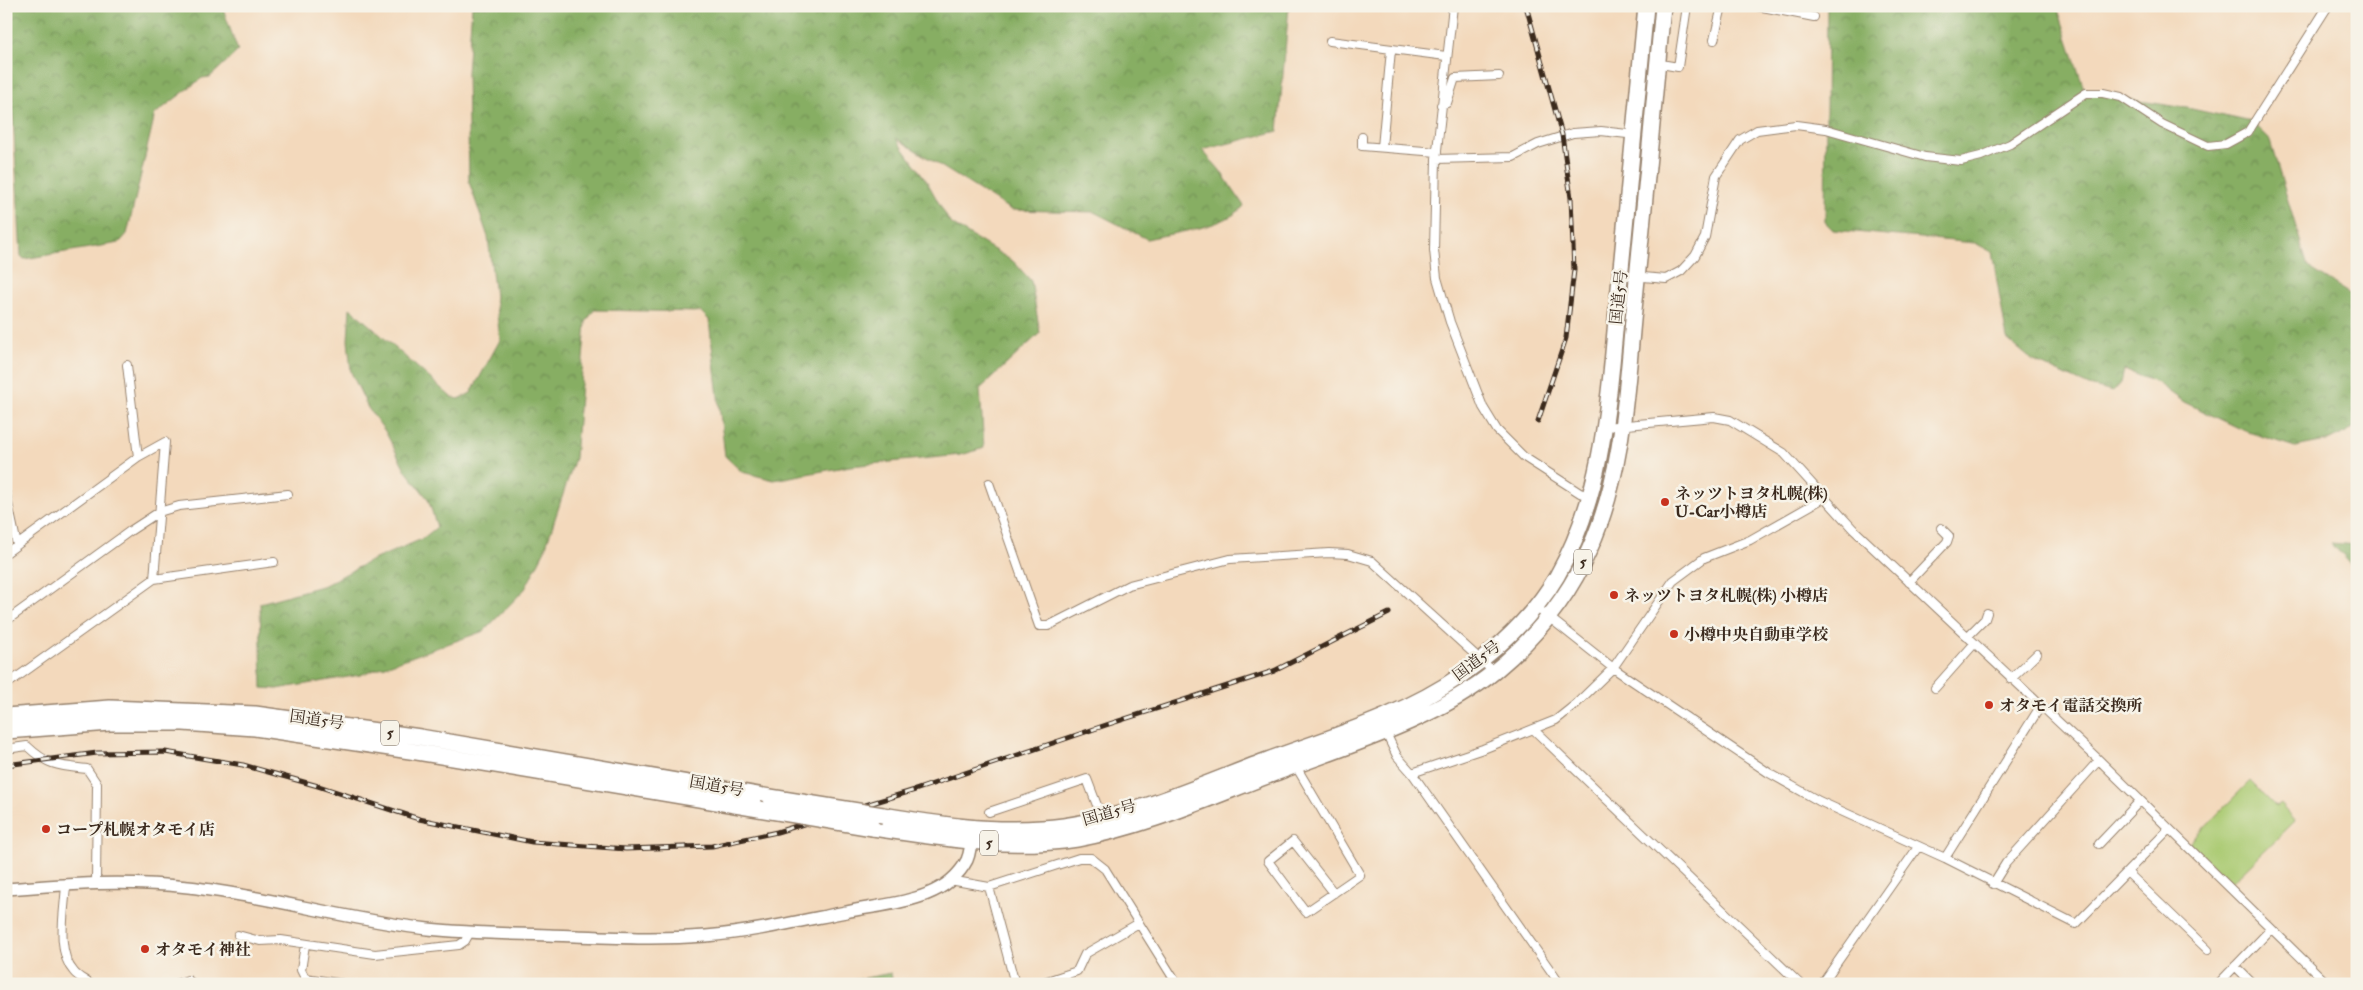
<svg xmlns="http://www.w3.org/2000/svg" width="2363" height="990" font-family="'IM FELL Double Pica','Noto Serif JP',serif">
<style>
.forest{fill:url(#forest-crowns);stroke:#616c41}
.green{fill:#aaca72;stroke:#727a48}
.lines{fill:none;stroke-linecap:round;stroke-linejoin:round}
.street-casing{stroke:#97826d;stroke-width:10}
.secondary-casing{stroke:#97826d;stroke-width:14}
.highway-casing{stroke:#97826d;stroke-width:18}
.street{stroke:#fff;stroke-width:8}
.secondary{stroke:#fff;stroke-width:11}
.highway{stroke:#fff;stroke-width:15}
.rail-casing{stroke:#3b2a1e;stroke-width:5}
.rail{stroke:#f7f3e8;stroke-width:3;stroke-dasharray:9;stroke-linecap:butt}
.highway-bridge-casing{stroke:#97826d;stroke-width:18;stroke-linecap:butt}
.highway-bridge{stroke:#fff;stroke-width:15}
.poi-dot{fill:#c8321e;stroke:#f7f3e8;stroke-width:2}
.labels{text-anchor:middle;stroke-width:5;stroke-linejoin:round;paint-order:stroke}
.shield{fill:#f7f3e8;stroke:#73665b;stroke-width:1}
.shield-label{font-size:15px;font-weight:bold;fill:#3b2a1e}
.street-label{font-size:16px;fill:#3b2a1e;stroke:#f7f3e8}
.poi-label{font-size:16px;font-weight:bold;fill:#3b2a1e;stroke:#f7f3e8;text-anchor:start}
</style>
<defs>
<pattern id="forest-crowns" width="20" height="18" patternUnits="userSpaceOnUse" patternTransform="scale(1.25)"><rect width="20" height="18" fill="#87ae64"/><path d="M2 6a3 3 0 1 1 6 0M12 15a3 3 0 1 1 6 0" fill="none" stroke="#708e52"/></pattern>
</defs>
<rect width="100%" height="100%" fill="#f7f3e8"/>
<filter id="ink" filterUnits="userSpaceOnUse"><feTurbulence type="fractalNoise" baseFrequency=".02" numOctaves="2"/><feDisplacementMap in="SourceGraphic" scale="10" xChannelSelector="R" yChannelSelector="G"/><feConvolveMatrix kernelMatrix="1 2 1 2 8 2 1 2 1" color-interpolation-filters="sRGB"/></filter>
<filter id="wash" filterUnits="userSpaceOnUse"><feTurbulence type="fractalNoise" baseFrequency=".0096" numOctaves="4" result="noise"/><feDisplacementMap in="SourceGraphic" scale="20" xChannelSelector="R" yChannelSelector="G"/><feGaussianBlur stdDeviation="1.12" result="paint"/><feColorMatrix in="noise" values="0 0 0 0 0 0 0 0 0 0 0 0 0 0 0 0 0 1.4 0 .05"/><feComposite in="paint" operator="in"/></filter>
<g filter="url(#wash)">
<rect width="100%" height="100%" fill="#f3d9bc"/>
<path class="forest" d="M6,6h216l16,45 -28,26 -8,1 -47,36 -28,120 -8,9 -95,16 -3,-3 -12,-211 -3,-4z
M472,6h817l-11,125 -76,19 17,19 25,37c-20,22 -68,26 -97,33l-53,-27 -83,-2 -115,-72 30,42 24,43 64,39 17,19 9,52 -60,56 4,59 -23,7 -111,11 -76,14 -32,-8 -17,-16 -16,-136 -8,-8 -107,-2 -8,12 -11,136 -31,94 -19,37 -41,42 -124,44 -83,14 -15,-1 -2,-85 65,-18 41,-22 56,-24 15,-12 -9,-28 -22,-28 -21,-40 -17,-23 -17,-36 -3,-32 2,-32 101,89 8,2 12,-6 29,-53 -12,-103 -19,-55 -2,-109z
M1827,6h230l26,80 9,8 95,14 65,14 17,16 39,129 49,31v128l-26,14 -36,7 -50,-16 -61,-29 -27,-19 -33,-13 -3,13 -8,9 -24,-6 -57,-26 -25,-21 -15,-87 -17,-9 -142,-13 -8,-8z
M2331,543l26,2v26z
M891,973l2,11h-58z"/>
<path class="green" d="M2250,781l26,26 4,-3 15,17 -64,62 -42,-40z"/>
</g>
<g filter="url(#ink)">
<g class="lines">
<defs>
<path id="street" d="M1453,6l-17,153 -2,91 3,28 13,44 33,85 14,23 27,27 56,36 11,4
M1757,6l57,11
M1714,40l8,-34
M1330,41l116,15
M1655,63l23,4 9,-61
M1441,105l6,-2 8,-25 44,-2
M1362,137v9l75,6
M1382,147l9,-97
M1436,159l77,-2 25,-13 35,-11 28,-2 35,4
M1621,275l45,4 15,-8 14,-15 10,-19 11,-61 24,-36 17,-10 39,-5 30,4 99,28 36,4 20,-5 29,-12 76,-51h17l18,4 41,27 46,22 18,-2 22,-12 80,-126
M127,365l11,92
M1605,427l109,-10 16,3 54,33 69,76 246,231 229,224
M989,483l50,143h9l81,-41 101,-26 99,-6 19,1 24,7 122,111
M6,494l11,51
M6,553l132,-96 27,-15 -11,137 -148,106
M154,579l120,-17
M1909,582l38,-40 2,-6 -8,-8
M1536,607l77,61 156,105 50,28 126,57 131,66 93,-95
M6,621l124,-90 29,-19 20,-6 109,-12
M1967,637l18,-18 2,-6
M2011,679l26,-25
M1935,688l39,-44
M1534,730l266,254
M1385,731l12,25 15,17 148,211
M6,749l21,-3c21,20 32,20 60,23l10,15 -1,98
M1294,763l66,112 -54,37 -38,-51 25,-20 41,52
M1412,773l71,-24 73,-29 20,-16 37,-36 60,-87 31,-23 46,-18 74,-42
M989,812l98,-33 16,42
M2099,844l41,-43
M1945,858l95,-151
M2127,872l81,78
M950,880l39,7 90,-29h12l14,11 72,115
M66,884c-1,26 -11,67 8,88 4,5 11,8 16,12
M1993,884l13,-21 93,-103
M989,887l26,97
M238,935l22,6 21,-1 94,14 84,-9 6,-4 5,-9
M305,945l-4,25 4,8 39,6
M2235,966l18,18
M176,984l12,-4 5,4
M1038,984l39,-13 8,-17 54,-31
M1822,984l96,-137
M2218,984l53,-55"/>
<path id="secondary" d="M6,889c62,-5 120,-9 182,-2 81,9 159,33 240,42 40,4 81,5 121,6 53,2 105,5 157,1 47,-4 94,-15 140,-24 41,-9 99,-9 121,-52 3,-7 4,-17 4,-25"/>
<path id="highway" d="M6,716l104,-8 145,6 165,23 350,60
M6,731l104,-8h73l72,5 162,24 342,57
M883,815c53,9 105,17 159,13 77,-5 151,-40 223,-67 65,-24 138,-45 195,-85 37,-26 74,-61 97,-100 48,-84 52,-183 61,-278 10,-97 18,-194 28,-292
M873,828c68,10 135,22 204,11 69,-12 136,-43 201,-67 69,-26 161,-54 217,-101 41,-34 74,-74 95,-123 32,-71 36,-152 43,-228 11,-105 20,-209 30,-314"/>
</defs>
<use href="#street" class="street-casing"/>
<use href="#secondary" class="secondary-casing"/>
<use href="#highway" class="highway-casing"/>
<use href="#street" class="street"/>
<use href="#secondary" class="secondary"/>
<use href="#highway" class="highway"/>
<defs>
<path id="rail" d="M1526,6l36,129 9,63 3,72 -8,68 -28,83
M6,765l91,-12 68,-1 78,13 75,21 101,33 113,23 94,7 86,-3 65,-14 138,-42 191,-65 168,-54 115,-58"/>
</defs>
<use href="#rail" class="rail-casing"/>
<use href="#rail" class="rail"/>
<defs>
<path id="highway-bridge" d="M770,797l113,18
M759,809l114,19"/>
</defs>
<use href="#highway-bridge" class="highway-bridge-casing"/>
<use href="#highway-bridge" class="highway-bridge"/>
</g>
</g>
<g class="poi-dot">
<circle cx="1665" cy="502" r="5"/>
<circle cx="1614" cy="595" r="5"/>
<circle cx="1674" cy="634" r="5"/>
<circle cx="1989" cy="705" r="5"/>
<circle cx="46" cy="829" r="5"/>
<circle cx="145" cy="949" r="5"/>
</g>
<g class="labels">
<g class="shield">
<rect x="1574" y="549.5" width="18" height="25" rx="4"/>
<rect x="381" y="720.5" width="18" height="25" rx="4"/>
<rect x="980" y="830.5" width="18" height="25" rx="4"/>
</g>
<g class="shield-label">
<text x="1583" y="567">5</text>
<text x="390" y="738">5</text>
<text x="989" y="848">5</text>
</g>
<g class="street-label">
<text transform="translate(1618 297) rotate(-84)" y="6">国道5号</text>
<text transform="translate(1476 660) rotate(-37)" y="6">国道5号</text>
<text transform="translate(317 719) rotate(8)" y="6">国道5号</text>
<text transform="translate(717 785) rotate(10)" y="6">国道5号</text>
<text transform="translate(1109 812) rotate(-16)" y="6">国道5号</text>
</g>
<g class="poi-label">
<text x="1675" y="499">ネッツトヨタ札幌(株)<tspan x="1675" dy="18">U-Car小樽店</tspan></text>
<text x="1624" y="601">ネッツトヨタ札幌(株) 小樽店</text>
<text x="1684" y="640">小樽中央自動車学校</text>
<text x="1999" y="711">オタモイ電話交換所</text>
<text x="56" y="835">コープ札幌オタモイ店</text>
<text x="155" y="955">オタモイ神社</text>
</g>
</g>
<rect width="2363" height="990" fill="none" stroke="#f7f3e8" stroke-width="25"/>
</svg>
